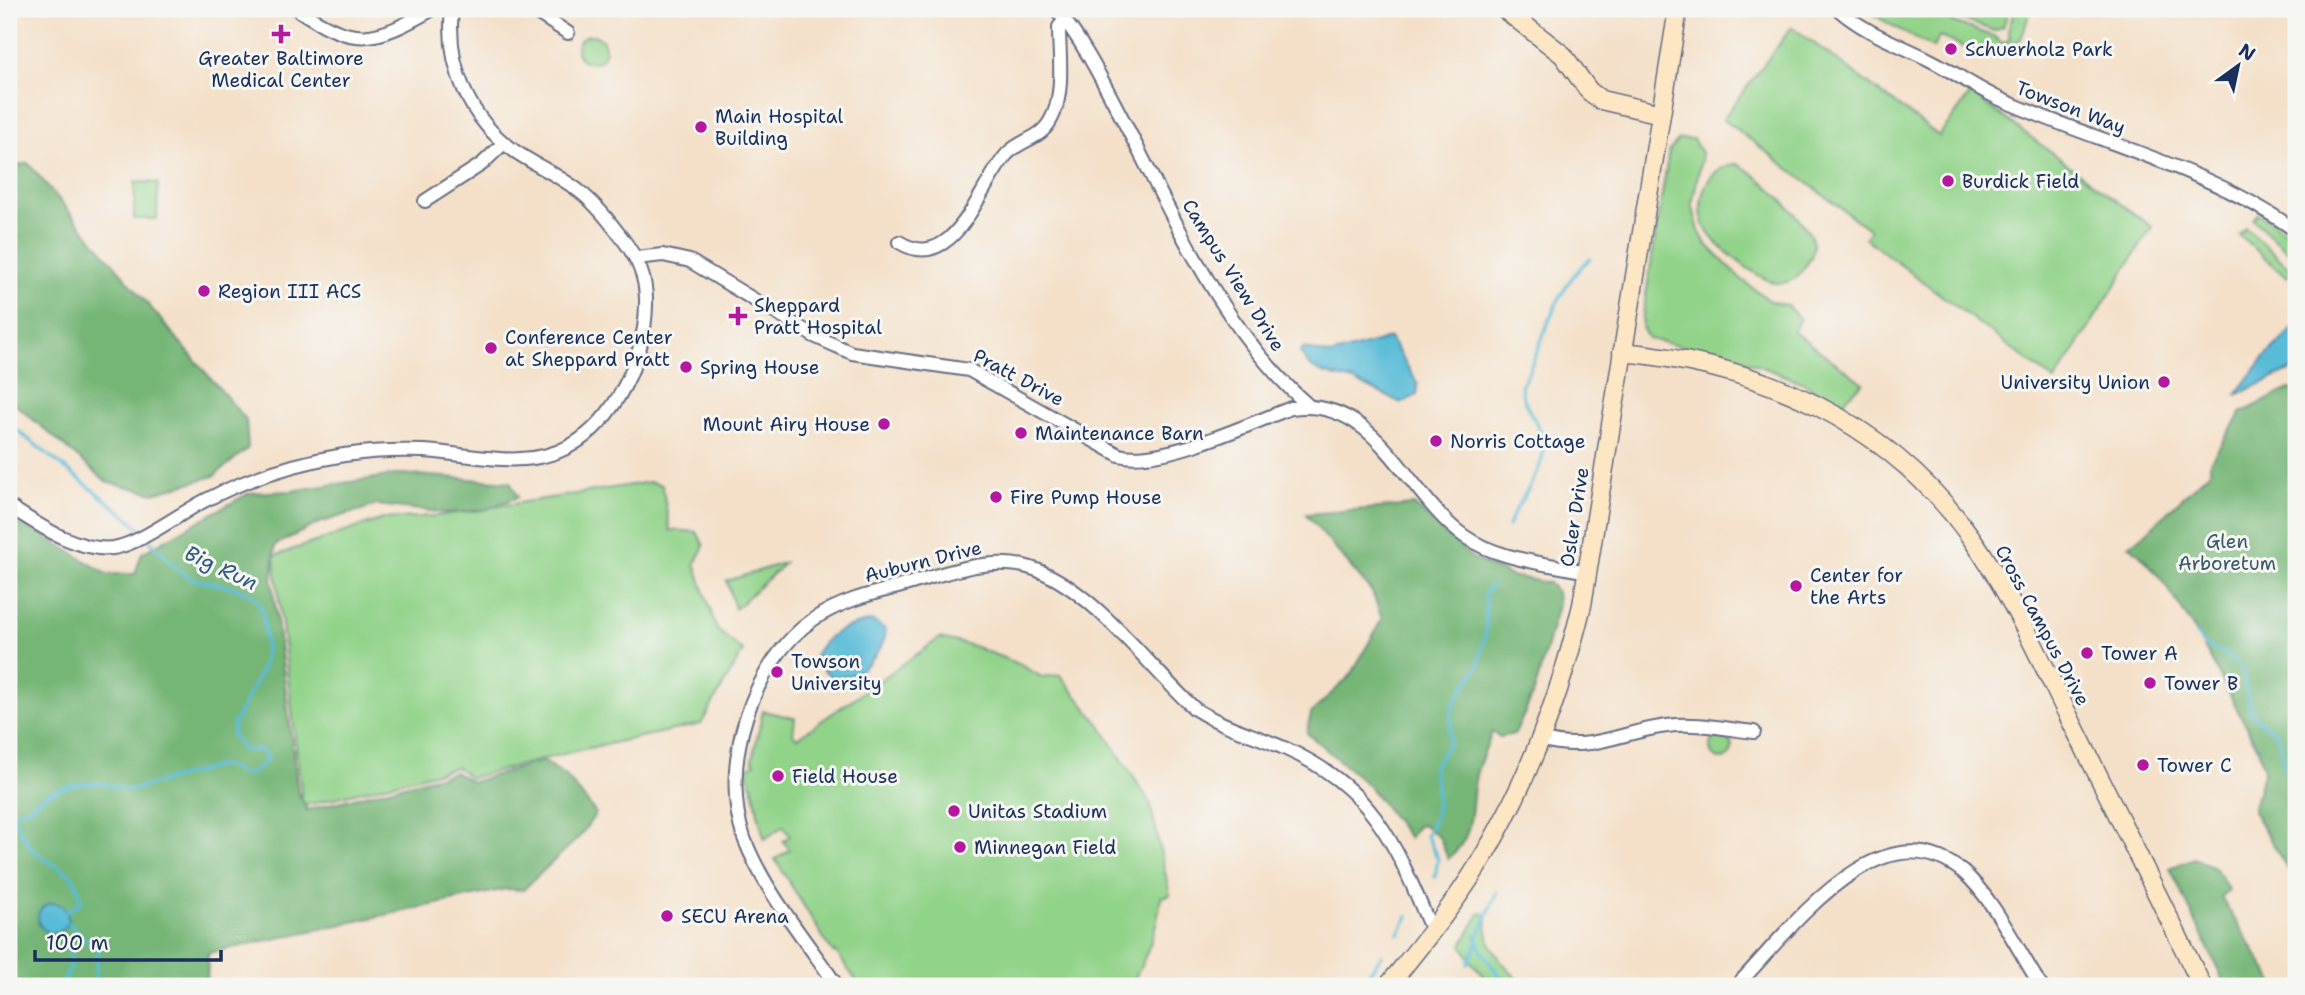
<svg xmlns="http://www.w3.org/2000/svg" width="2305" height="995" font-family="'Shantell Sans',sans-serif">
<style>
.green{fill:#92d38a;stroke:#568174;stroke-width:2}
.forest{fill:#75b576;stroke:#48726a;stroke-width:2}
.water{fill:#58bbd7;stroke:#3a759a;stroke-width:2}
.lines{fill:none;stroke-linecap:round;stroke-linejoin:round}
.stream{stroke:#58bbd7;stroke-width:3.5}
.street-casing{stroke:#676d83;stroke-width:16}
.secondary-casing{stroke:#676d83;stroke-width:21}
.street{stroke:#fff;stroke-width:12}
.secondary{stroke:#fce6c4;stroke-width:18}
.poi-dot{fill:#b5179e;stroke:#f6f6f2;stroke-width:2.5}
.labels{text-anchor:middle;stroke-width:6;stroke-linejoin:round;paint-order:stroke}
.poi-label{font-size:19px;fill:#1b2f5e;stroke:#f6f6f2;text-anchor:start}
.street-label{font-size:19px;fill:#1b2f5e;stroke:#f6f6f2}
.park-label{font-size:19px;fill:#395869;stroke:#f6f6f2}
.water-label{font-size:21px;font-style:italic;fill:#2d5982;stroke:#f6f6f2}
</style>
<rect width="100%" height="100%" fill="#f6f6f2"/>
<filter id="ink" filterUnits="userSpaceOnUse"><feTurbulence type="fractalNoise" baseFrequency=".0143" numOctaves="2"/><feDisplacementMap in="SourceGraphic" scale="14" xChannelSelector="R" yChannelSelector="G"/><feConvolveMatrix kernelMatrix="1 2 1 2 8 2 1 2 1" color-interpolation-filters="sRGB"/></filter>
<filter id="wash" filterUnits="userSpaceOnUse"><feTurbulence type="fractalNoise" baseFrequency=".00686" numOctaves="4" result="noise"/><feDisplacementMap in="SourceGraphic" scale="28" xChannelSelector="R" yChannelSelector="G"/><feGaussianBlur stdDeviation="1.57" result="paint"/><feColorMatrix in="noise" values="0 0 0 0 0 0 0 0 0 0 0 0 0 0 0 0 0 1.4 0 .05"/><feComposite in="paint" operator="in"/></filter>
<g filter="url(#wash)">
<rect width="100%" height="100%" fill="#f4e0c9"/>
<path class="green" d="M1863,9h71l2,7 59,21 8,7 7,-6 -2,-8 7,-21h16l-10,30 -35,18 -47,-21 -6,12z
M1959,9l30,3 20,-3 -6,18 -9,4 -33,-12z
M1792,27l147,109 32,-43 181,134 -97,154 -190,-143 5,-8 -147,-111z
M577 49a14 14 0 1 1 28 0a14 14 0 1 1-28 0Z
M1679,139h14l9,16 -10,49 7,27 7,13 34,34 30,23 17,5 13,13 -7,12 70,52 -21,20 -9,-1 -29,-19 -60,-23 -96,-21 -6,-12 1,-13 26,-163z
M1736,164c20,6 73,59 77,79 2,10 -4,18 -9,25 -6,9 -14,16 -26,15 -15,0 -60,-36 -69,-49 -17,-26 -6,-67 27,-70z
M135,182l23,1 -1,36h-23z
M2258,213l38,25 -9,13 -34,-32z
M2246,228l47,43 -6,6 -48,-42z
M650,482l12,3 8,45 27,2 7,14 -9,17 22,67 26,21 -42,73 -126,27 -105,27 -13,-11 -154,39 -29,-250 109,-37 54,-3z
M786,562l-51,47 -8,-28z
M940,638l30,7 49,19 23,13 18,-2 40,50 50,78 20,92 -9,2c-4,33 -14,61 -31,89h-270l-24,-34 -3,1 -58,-94 15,-9 -7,-9 7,-5 -7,-10 -18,13c-9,-22 -8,-51 -20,-69l10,-7 -3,-3 11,-49 32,7 -2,16 4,4z
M1710 748a11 11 0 1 1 22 0a11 11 0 1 1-22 0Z
M1480,913l8,2c-8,29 18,51 35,71h-30l-20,-22 -11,-19z"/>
<path class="forest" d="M28,163l218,257 2,28 -34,28 -60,17 -47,-11 -98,-83v-232z
M2289,389l7,1v493l-43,-72 11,-41 -5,-20c-32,-57 -81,-167 -130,-205l15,-10 66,-64v-9l31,-49z
M402,474l108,8 8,15 -34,13 -36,3 -71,-8 -58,18 -44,22 -3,35 26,212 9,18 148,-38 17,10 71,-21 23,15 30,37 -15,22 -58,55 -17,-1 -298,64 -1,33h-198v-472l98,60h28l7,-21 107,-60 42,-2z
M1414,505l58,53 39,18 38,7 8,9 1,13 -23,85 -20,44 -15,3 -8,-5c-4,12 -10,24 -14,36 -11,33 2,65 -30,91l-8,-21 -16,-13 -7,1 -8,12 -41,-53 -61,-52 4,-20 40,-38 31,-56 -10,-27 -66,-78z
M2194,858l22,11 13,22 -8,6 55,89h-50l-56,-118z"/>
<path class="water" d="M2296,325v43l-60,27 25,-33z
M1390,338l28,46 -1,11 -15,8c-15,-6 -30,-15 -46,-21 -23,-8 -43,-5 -56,-30l3,-4 28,7z
M873,621l13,9c-1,19 -21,41 -39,46 -4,2 -11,0 -16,1l-18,-17c12,-28 33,-34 60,-39z
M38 918a15 15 0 1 1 30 0a15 15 0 1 1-30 0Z"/>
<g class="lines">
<path class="stream" d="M9,424l121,95 48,51 14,9 47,10 17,9 7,14 3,36 -4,21 -28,54 -2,12 11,15h18l7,8 -11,12 -13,5 -22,-10 -91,25 -34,-7 -24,2 -24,8 -22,16 -18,5
M1508,526c10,-28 43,-59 34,-90 -6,-18 -20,-31 -21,-50 24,-41 30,-96 69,-127
M2195,633l11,13 22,9 13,12 10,46 27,22 7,31 11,10
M11,814c7,11 15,30 24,38 20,17 47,19 45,51l-13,8
M1435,877l3,-18 -12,-24c15,-23 12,-41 7,-67l16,-25 3,-37 26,-40 8,-35 -1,-38 7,-8
M68,923l19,18 11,4 -3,41
M58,933c16,24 17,27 4,53
M1399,934l9,-18
M1475,934l6,16 25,36
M1477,939l20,-47
M1468,964l10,-23
M1360,986l22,-31"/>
</g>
</g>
<g filter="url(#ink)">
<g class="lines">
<defs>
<path id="street" d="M297,9c59,39 76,34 136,0
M531,9l37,24
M1056,9c27,32 46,71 66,109 52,99 100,213 187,288
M1838,9c27,24 60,35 92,51 24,12 46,28 70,39 98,44 208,68 296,132
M425,201l57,-37 22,-21
M899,242c56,34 80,-57 108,-88 18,-18 36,-13 47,-41 10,-25 5,-60 5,-86l6,-7
M636,258l27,-3 27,6 124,75 38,17 117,17 150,85c41,11 130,-31 172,-47 86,-13 115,87 173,128 34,24 82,27 122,36
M9,506c28,18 68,46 104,42 27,-4 66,-34 91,-47 44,-23 91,-38 140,-46 27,-4 54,-5 80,-4 48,3 101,20 146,-5 46,-26 75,-89 76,-141 1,-27 -8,-46 -24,-67 -13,-17 -26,-34 -43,-47 -19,-15 -42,-25 -63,-39 -47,-32 -70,-86 -64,-143
M1540,739c51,15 78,-7 127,-13 28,-4 59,3 87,6
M1740,982c51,-53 141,-178 223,-110 29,24 57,82 78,114
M837,986c-32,-47 -73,-95 -93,-148 -25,-71 7,-176 70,-219 25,-17 55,-25 84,-32 43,-12 94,-34 139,-17 58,22 112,97 158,139 28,18 60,26 89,39 91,40 112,98 148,183"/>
<path id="secondary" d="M1504,9l59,46 26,36 12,9 60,14
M1622,352c139,13 264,68 348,184 41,57 70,123 101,185 44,88 88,176 131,265
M1388,986c31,-39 63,-77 89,-119 50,-81 83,-171 105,-262l96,-596"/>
</defs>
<use href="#street" class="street-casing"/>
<use href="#secondary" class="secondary-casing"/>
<use href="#street" class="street"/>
<use href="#secondary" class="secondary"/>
</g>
</g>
<g class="poi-dot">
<path d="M277.5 23.5h7v7h7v7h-7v7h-7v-7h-7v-7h7z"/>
<circle cx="1951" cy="49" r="7"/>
<circle cx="701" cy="127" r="7"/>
<circle cx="1948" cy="181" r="7"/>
<circle cx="204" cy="291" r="7"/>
<path d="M734.5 305.5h7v7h7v7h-7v7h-7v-7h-7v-7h7z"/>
<circle cx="491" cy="348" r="7"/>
<circle cx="686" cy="367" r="7"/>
<circle cx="2164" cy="382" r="7"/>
<circle cx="884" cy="424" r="7"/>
<circle cx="1021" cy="433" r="7"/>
<circle cx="1436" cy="441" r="7"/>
<circle cx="996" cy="497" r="7"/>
<circle cx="1796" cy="586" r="7"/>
<circle cx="2087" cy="653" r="7"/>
<circle cx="777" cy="672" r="7"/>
<circle cx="2150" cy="683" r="7"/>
<circle cx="2143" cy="765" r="7"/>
<circle cx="778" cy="776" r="7"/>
<circle cx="954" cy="811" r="7"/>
<circle cx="960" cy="847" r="7"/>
<circle cx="667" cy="916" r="7"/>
</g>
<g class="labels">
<g class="poi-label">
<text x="1965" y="56">Schuerholz Park</text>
<text x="281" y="65" text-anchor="middle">Greater Baltimore<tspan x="281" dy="22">Medical Center</tspan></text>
<text x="715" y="123">Main Hospital<tspan x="715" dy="22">Building</tspan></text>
<text x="1962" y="188">Burdick Field</text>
<text x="218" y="298">Region III ACS</text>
<text x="754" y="312">Sheppard<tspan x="754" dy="22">Pratt Hospital</tspan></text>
<text x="505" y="344">Conference Center<tspan x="505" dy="22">at Sheppard Pratt</tspan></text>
<text x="700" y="374">Spring House</text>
<text x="2150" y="389" text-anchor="end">University Union</text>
<text x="870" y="431" text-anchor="end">Mount Airy House</text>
<text x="1035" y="440">Maintenance Barn</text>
<text x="1450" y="448">Norris Cottage</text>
<text x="1010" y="504">Fire Pump House</text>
<text x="1810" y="582">Center for<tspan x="1810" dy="22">the Arts</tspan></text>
<text x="2101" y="660">Tower A</text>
<text x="791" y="668">Towson<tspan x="791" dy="22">University</tspan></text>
<text x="2164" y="690">Tower B</text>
<text x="2157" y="772">Tower C</text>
<text x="792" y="783">Field House</text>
<text x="968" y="818">Unitas Stadium</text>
<text x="974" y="854">Minnegan Field</text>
<text x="681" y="923">SECU Arena</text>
</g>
<g class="street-label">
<text transform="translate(2071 107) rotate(21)" y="7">Towson Way</text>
<text transform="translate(1234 275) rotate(58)" y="7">Campus View Drive</text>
<text transform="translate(1019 377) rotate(28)" y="7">Pratt Drive</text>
<text transform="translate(1574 517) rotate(-81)" y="7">Osler Drive</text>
<text transform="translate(923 561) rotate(-14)" y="7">Auburn Drive</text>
<text transform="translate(2043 625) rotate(62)" y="7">Cross Campus Drive</text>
</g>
<g class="park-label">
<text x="2227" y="548">Glen<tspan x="2227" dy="22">Arboretum</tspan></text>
</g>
<g class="water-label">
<text transform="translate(221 568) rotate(25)" y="7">Big Run</text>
</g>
</g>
<rect width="2305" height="995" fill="none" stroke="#f6f6f2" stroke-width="35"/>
<g transform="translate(2238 66) rotate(33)" stroke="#f6f6f2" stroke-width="5" paint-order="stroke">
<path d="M0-5L12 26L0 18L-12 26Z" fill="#1b2f5e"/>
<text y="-10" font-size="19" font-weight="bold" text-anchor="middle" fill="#1b2f5e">N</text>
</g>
<path d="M35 950v10h186v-10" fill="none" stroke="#1b2f5e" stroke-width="3.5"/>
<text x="46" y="950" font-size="21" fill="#1b2f5e" stroke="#f6f6f2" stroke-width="5" paint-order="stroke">100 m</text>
</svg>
